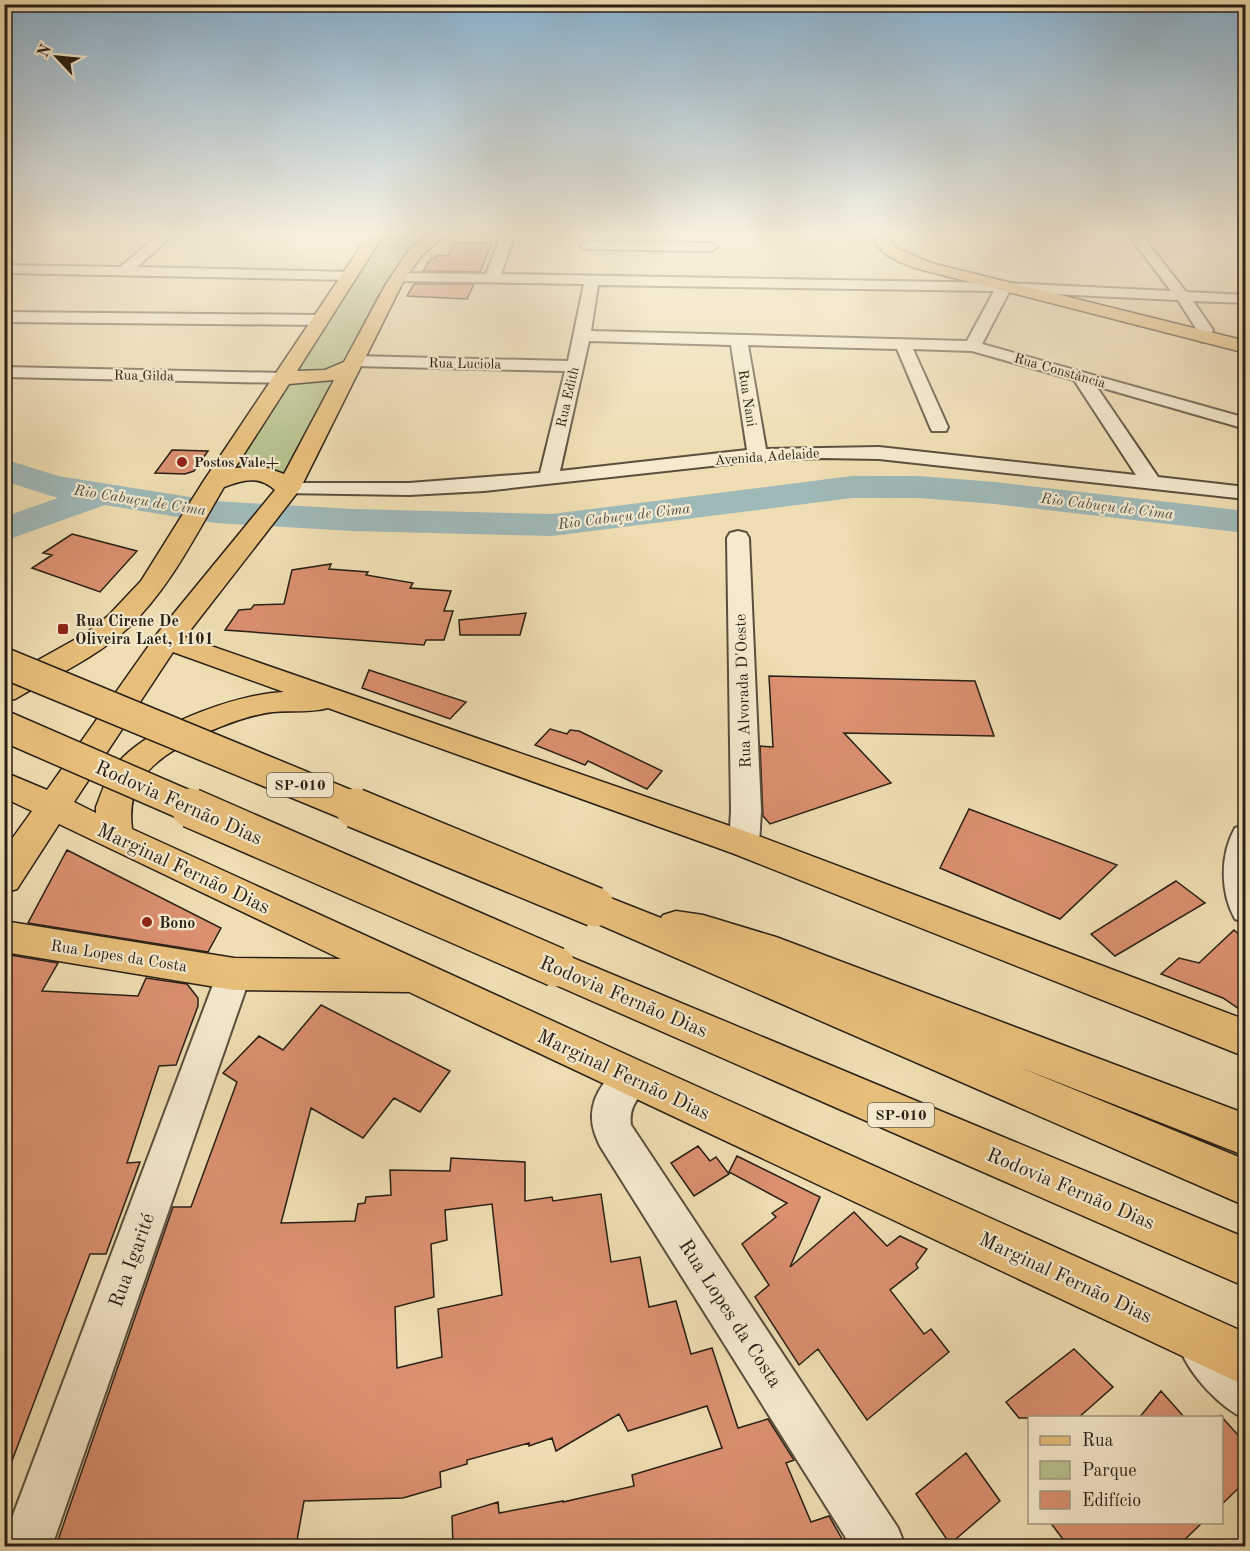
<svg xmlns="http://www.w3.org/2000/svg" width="1250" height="1551" font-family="'Old Standard TT',serif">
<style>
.green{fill:#b7c28e;stroke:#707052;stroke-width:1.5}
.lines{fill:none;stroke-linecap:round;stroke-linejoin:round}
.river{fill:#9fb9b8;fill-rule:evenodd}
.building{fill:#db9070;stroke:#281f16;stroke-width:1.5;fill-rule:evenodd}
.minor-casing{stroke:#5a4f3d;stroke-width:4}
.major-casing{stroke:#281f16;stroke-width:3}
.highway-casing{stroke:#281f16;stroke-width:3}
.minor{fill:#f5eace;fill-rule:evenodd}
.major{fill:#e8bf7a;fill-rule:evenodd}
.highway{fill:#e8bf7a;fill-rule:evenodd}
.highway-bridge-far1-casing{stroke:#281f16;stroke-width:33;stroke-linecap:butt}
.highway-bridge-casing{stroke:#281f16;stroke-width:42;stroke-linecap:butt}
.highway-bridge-far1{stroke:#e8bf7a;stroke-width:30}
.highway-bridge{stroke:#e8bf7a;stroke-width:39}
.poi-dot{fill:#8f2418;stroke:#f5eace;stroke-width:2}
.labels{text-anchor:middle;stroke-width:4.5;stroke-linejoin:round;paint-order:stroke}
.far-street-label{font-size:14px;fill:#281f16;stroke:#f5eace}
.far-poi-label{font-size:14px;font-weight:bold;fill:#281f16;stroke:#f5eace;text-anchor:start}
.far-water-label{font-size:15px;font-style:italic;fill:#4c4d47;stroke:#f5eace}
.shield{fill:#f5eace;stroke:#665c4d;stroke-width:1.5}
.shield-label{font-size:15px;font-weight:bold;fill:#281f16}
.poi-label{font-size:16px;font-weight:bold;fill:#281f16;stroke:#f5eace;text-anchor:start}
.street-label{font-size:16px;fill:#281f16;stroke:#f5eace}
.near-street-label{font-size:20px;fill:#281f16;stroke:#f5eace}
</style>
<rect width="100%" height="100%" fill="#efdeb3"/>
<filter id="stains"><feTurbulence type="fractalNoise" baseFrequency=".00333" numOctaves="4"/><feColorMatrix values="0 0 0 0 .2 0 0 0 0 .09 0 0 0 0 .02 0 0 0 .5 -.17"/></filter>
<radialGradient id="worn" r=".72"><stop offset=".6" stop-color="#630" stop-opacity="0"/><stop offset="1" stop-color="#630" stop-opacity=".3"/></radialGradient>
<path class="green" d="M381,234h58l-26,15 -35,47 -92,179 -55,-4z"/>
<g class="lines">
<path class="river" d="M4,459l54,17 157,25 138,8 199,5 300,-38h67l76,6 251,29v22l-251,-29 -76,-6h-67l-300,38 -199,-5 -138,-8 -110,-18 -101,36v-24l54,-19 -54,-17z"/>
</g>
<path class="building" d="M454,243h38l-12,29 -57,-1 8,-13h4l2,-3 11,1z
M414,284h60l-7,15 -60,-3z
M172,450l36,1 -14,20 -9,3 -30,-1z
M72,534l65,17 -37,41 -68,-24 20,-13 -9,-2z
M331,564l-2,5 39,3 -2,3 47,8 -3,5 41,3 -7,20h9l-9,29h-18l-2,5 -199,-15 14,-20 12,-1 3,-4 30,-1 8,-34z
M526,613l-6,22h-60l-1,-15z
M369,670l97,32 -16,17 -88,-31z
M769,676l206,5 19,55 -150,-3 47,50 -121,41 -7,-8 -3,-70 13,1z
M550,729l17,5 3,-4 9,1 83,40 -15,18 -59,-28 -3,4 -50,-20z
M969,809l148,56 -57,54 -120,-51z
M67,850l154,78 -13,24 -180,-29z
M1176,881l29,22 -90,53 -24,-22z
M1234,930l11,10v73l-22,-15 -62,-24 18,-16 20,5z
M10,955l48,8 -16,28 96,5 8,-18 41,6 11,14v8l-22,59 -17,1 -32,97 13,-1 -34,92h-16l-83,220h-3v-509z
M321,1005l129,66 -30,41 -26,-14 -31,40 -52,-30 -30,115 74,-2 3,-17 7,-1 1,-6 25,-2 -1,-25 60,1 1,-13 74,4v39l27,-4 1,4 48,-7 10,68 29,-5 9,50 27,-6 15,53 21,-6 26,80 30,-9 26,41 -8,3 25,59 18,-6 17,30h-393l-1,-30 46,-14 1,11 64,-12v1l71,-16 -2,-11 90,-27 -15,-42 -79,25 -9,-17 -63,37 -4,-13 -23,8v-3l-62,17v4l-27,8 1,15 -38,11 -99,3 -8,45h-240l117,-339h18l46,-125 -14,-9 36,-37 24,14zM492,1204l10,91 -64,14 4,48 -45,11 -2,-61 39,-10 -3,-53 16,-4 -2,-30z
M698,1146l12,15 6,-4 13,17 -35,22 -23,-33z
M737,1156l83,41 -30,70 64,-55 33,34 13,-10 27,13 -11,15 2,4 -28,22 34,44 7,-5 18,23 -82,68 -49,-71 -19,16 -44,-68 14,-12 -27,-41 34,-27 -4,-4 15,-10 -58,-31z
M1074,1349l39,38 -35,31h-59l-13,-16z
M1161,1391l24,27h-46z
M1221,1416l24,27v39l-24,23z
M966,1453l34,48 -50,43 -34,-50z
M1050,1522h153l-25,24h-110z"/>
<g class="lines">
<defs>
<path id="minor" d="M160,234h14l-37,33 213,5 7,4 -7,4 -346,-7v-8l116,2z
M502,234h13l-14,40 504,9 166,8 -43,-57h13l45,58 60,3v8l-53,-2 20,29 -5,10 -6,2 -8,-5 3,-7 -19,-30 -169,-8 -27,52 264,74v11l-150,-43 62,91 88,10v12l-367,-40 -57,-1 -65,3 -273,30 -75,4 -128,-2 -3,-4 3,-4 7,-2h121l131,-10 25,-102 -210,-5 -8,-5 8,-5 213,5 16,-77 -185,-3 -7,-4 7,-4 87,1zM598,285l396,6 -27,50 -376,-10zM589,341l142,4 16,105 -187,21zM748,345l149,4 33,78 2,4h14l2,-4 -35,-78 59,2 102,29 62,95 -257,-28 -113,2z
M588,242l123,1 7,4 -7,4 -128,-2 -2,-3 2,-3z
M4,312l316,3 8,5 -8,5 -316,-3z
M4,367l280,6 6,1 3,4 -3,4 -6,1 -280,-6z
M738,531l8,2 3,5 12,273 -2,33 -4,8 -11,3 -11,-3 -4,-8 2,-33 -4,-273 3,-5z
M1246,825v98l-11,-4c-15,-27 -15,-64 0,-91z
M234,960l12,4 5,10 -199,572h-48v-7l213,-565 5,-10z
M632,1061l13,5 6,12c-9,18 -23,26 -20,47l267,403 7,18h-54l-251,-400c-4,-9 -8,-18 -8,-28 -1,-24 19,-49 40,-57z
M1202,1327l16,6 28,29v57c-26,-11 -56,-44 -66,-70l6,-16z"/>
<path id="major" d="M369,234h15l-87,137 28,-1 19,-8 42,-78 23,-34 21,-16h17l-26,22 -19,28 -102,205 -115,148 571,198 490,185v37l-514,-204 -404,-145c-18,5 -37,2 -55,4 -37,4 -112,36 -132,68 -10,15 -11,32 -9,49l515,235 599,269v53l-837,-394 -175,-2 -230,-38v-31l230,37 107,1 -282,-135 -42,65 -13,4v-43l28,-39 -28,-13v-26l43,18 110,-156 118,-144c-17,-15 -32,-10 -51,-3 -29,49 -54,101 -96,141 -32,30 -76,49 -113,71l-11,2v-22l81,-45 23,-18 33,-35 62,-99zM334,380l-50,94 -22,-8 -27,2 54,-84zM173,652l111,40c-49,2 -142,36 -171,77 -8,11 -12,26 -17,38v6l-22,-11z
M871,234h15l10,14 35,15 315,78v12l-327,-84c-20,-7 -40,-13 -48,-35z"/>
<path id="highway" d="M595,892l66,26 2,-3 13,-4 27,4 73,22 470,177v42l-227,-89 227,93v46l-664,-289 -6,-10 6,-10z
M556,951l690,287v49l-704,-308 -6,-12 6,-12z"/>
</defs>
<use href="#minor" class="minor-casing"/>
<use href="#major" class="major-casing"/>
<use href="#highway" class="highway-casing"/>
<use href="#minor" class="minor"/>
<use href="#major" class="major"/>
<use href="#highway" class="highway"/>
<defs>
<path id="highway-bridge-far1" d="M4,663l354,146
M4,726l191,83"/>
<path id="highway-bridge" d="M191,808l365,159
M355,808l240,99"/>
</defs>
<use href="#highway-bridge-far1" class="highway-bridge-far1-casing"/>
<use href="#highway-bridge" class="highway-bridge-casing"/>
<use href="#highway-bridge-far1" class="highway-bridge-far1"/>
<use href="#highway-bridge" class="highway-bridge"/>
</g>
<linearGradient id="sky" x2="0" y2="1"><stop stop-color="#8bb6d5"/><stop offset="0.52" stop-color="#f8f0dd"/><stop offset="1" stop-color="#f8f0dd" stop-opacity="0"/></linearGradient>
<rect width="1250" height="451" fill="url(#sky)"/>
<g class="poi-dot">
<circle cx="182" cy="462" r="6"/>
<rect x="57" y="623" width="12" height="12" rx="3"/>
<circle cx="147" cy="922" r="6"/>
</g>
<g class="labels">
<g class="far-street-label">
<text transform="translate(465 363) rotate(1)" y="5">Rua Luciola</text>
<text transform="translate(1060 370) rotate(16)" y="5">Rua Constância</text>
<text transform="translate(144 375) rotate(1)" y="5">Rua Gilda</text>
<text transform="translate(567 397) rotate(-77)" y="5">Rua Edith</text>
<text transform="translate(748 398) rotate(81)" y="5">Rua Nani</text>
<text transform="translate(767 456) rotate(-4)" y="5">Avenida Adelaide</text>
</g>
<g class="far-poi-label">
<text x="194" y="467">Postos Vale+</text>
</g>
<g class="far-water-label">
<text transform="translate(140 500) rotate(9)" y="5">Rio Cabuçu de Cima</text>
<text transform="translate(1107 506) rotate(7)" y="5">Rio Cabuçu de Cima</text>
<text transform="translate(624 516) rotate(-7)" y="5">Rio Cabuçu de Cima</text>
</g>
<g class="shield">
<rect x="267" y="773" width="66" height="24" rx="4.5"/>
<rect x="868" y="1103" width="66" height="24" rx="4.5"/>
</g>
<g class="shield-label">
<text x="300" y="790">SP-010</text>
<text x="901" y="1120">SP-010</text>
</g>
<g class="poi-label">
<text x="75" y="626">Rua Cirene De<tspan x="75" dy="18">Oliveira Laet, 1101</tspan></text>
<text x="159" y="928">Bono</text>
</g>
<g class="street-label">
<text transform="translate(742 691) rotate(-92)" y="6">Rua Alvorada D'Oeste</text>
<text transform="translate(119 955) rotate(9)" y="6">Rua Lopes da Costa</text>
</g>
<g class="near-street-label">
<text transform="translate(179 802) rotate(24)" y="7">Rodovia Fernão Dias</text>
<text transform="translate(184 868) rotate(25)" y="7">Marginal Fernão Dias</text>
<text transform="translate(624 996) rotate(23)" y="7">Rodovia Fernão Dias</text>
<text transform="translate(624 1074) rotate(25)" y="7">Marginal Fernão Dias</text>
<text transform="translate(1071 1188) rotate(23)" y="7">Rodovia Fernão Dias</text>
<text transform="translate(131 1260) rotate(-70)" y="7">Rua Igarité</text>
<text transform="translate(1066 1277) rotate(25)" y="7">Marginal Fernão Dias</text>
<text transform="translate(731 1313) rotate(57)" y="7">Rua Lopes da Costa</text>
</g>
</g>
<rect width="1250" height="1551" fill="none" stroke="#efdeb3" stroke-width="24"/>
<rect x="6" y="6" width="1238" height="1539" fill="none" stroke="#281f16" stroke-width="3"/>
<rect x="12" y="12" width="1226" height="1527" fill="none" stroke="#281f16" stroke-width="1.5"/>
<rect x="1028" y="1416" width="195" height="108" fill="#f5eace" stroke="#a39984" stroke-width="1.5"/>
<rect x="1040" y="1436" width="30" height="9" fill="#e8bf7a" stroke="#a39984" stroke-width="1.5"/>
<text x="1082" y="1446" font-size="18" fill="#281f16">Rua</text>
<rect x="1040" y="1461" width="30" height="18" fill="#b7c28e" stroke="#a39984" stroke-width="1.5"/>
<text x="1082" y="1476" font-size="18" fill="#281f16">Parque</text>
<rect x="1040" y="1491" width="30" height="18" fill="#db9070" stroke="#a39984" stroke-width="1.5"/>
<text x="1082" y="1506" font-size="18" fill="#281f16">Edifício</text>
<g transform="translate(57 57) rotate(296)" stroke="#f5eace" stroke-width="4.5" paint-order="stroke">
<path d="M0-4.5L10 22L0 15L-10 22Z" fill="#281f16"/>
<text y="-9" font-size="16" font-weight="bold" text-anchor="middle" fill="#281f16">N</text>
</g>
<rect width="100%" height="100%" filter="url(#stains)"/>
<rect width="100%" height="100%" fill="url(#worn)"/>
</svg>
